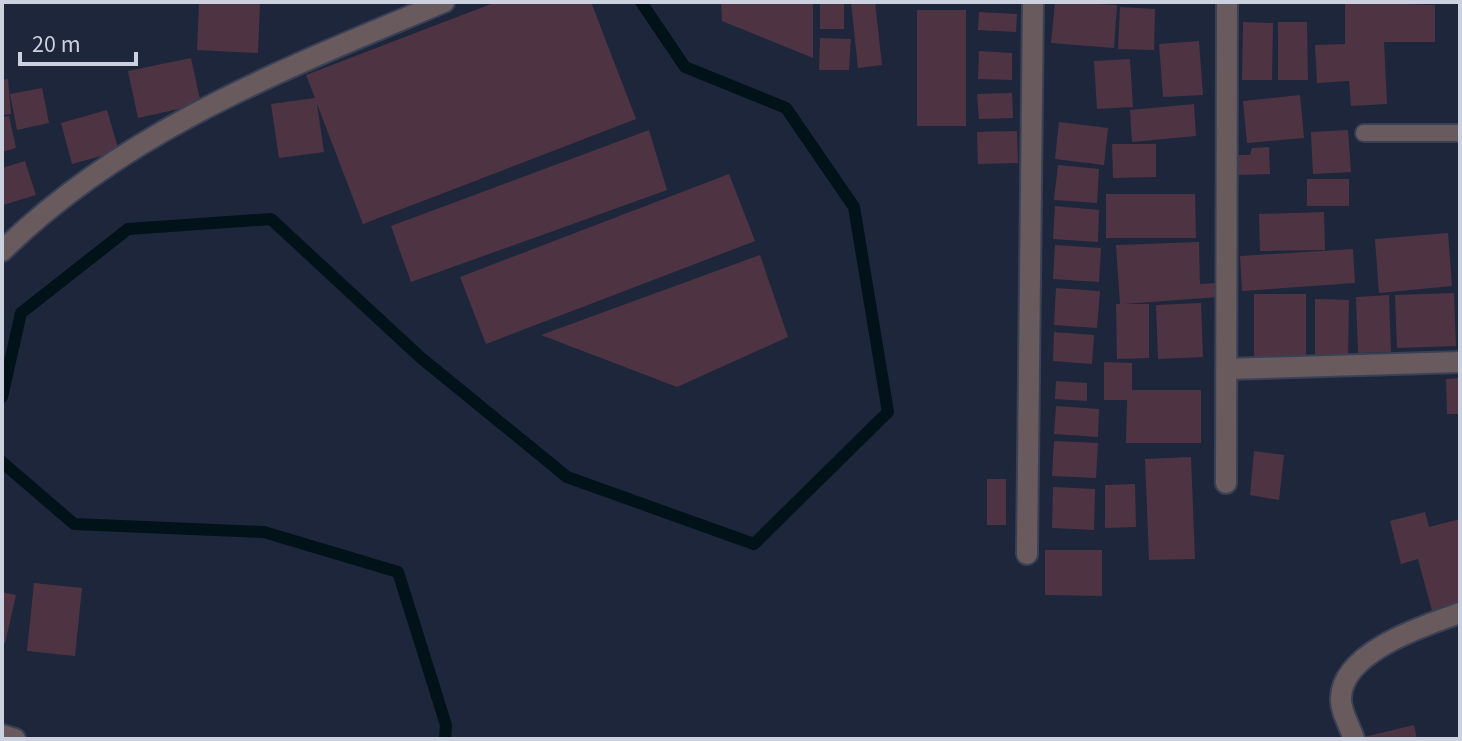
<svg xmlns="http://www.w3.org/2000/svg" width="1462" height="741" font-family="'Source Sans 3',sans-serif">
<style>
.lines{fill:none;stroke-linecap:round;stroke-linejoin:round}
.stream{stroke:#011219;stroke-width:12}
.building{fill:#4e3442}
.service-casing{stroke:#3a4156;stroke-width:20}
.minor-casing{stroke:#3a4156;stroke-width:24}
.tertiary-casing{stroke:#3a4156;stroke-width:24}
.service{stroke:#695b5d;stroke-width:16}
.minor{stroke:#695b5d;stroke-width:20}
.tertiary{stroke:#695b5d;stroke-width:20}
</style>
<rect width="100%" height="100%" fill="#1e263c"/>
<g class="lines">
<path class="stream" d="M2,397l19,-84 107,-84 143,-10 149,138 147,120 187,67 134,-132 -34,-205 -68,-99 -101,-41 -44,-65
M2,462l72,62 190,8 134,40 48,153 -1,14"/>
</g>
<path class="building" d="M199,2h61l-2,51 -61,-3z
M496,2h95l45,117 -273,105 -46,-120 7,48 -45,6 -8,-54 44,-6 -9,-23z
M721,2h92v56l-91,-37z
M820,2h24v27h-24z
M851,2h24l7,63 -24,3z
M1055,2l62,3 -3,43 -63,-5z
M1345,2l90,3v37h-51l3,62 -36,2 -2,-25 -32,2 -2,-38 30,-1z
M1120,7l35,2 -1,41 -36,-1z
M917,10h49v116h-49z
M979,12l38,2 -1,18 -38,-2z
M1243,22l30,1 -1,57h-30z
M1278,22h29l1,58h-30z
M820,38l31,1 -2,31h-30z
M1199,41l4,54 -40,2 -4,-53z
M979,51l33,2v27l-34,-1z
M191,58l10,46 -63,14 -10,-47z
M1130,59l3,48 -36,2 -3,-48z
M8,79l3,35 -9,1v-35z
M42,88l7,35 -32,7 -7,-36z
M1012,93l1,25 -34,1 -2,-25z
M1300,95l4,43 -57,5 -4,-42z
M1194,104l2,32 -64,6 -2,-32z
M107,110l12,41 -47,13 -11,-41z
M9,116l7,32 -14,4v-35z
M1059,122l49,6 -4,37 -49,-6z
M649,130l18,60 -256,92 -20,-56z
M1348,130l3,42 -38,2 -2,-42z
M1017,131l1,32 -40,1 -1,-32z
M1112,144h44v33l-43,1z
M1269,147l1,27 -35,1 -1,-20h16l2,-7z
M25,161l11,34 -33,10 -1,-37z
M1058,165l41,4 -2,34 -43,-3z
M729,174l26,67 -269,103 -26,-67z
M1307,179h42v27h-42z
M1106,194h89l1,44h-90z
M1055,206l44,4 -1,32 -45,-3z
M1324,212l1,38 -65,1 -1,-37z
M1448,233l4,53 -73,7 -4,-54z
M1199,242l1,42 18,-1v14l-94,7h25v54l-32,1 -1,-55h4l-4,-59z
M1055,245l46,3 -2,34 -46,-3z
M1353,249l2,34 -113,8 -2,-35z
M760,255l28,82 -111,50 -136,-52z
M1056,288l44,3 -3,37 -43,-3z
M1454,293l2,53 -59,2 -2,-53z
M1254,294h52v62h-52z
M1389,295l2,57 -33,1 -2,-56z
M1315,299l34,1 -1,60 -33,-1z
M1201,303l2,54 -45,2 -2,-54z
M1054,332l40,3 -2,29 -39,-3z
M1104,362l28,1v27h69v53h-75l1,-43h-23z
M1460,378v36h-13l-1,-35z
M1056,381l31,2v18l-32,-2z
M1056,406l43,3 -1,28 -44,-3z
M1054,441l44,2 -2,35 -44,-2z
M1254,451l30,4 -5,45 -29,-5z
M1191,457l4,102 -46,1 -4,-101z
M987,479h19v46h-19z
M1135,484l1,43 -31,1v-43z
M1053,487l42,2 -1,41 -42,-2z
M1425,512l4,15 31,-8v84l-28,8 -14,-52 -17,5 -11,-43z
M1045,550h57v46l-57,-1z
M34,583l48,5 -7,68 -48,-5z
M2,592l14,3 -11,48 -3,-1z
M1414,725l3,14h-56l-1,-1z"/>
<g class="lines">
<defs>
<path id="service" d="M1364,133h96"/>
<path id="minor" d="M1226,369l234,-7
M1226,483l1,-481
M1027,554l6,-552
M2,735l13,4
M1354,739c-4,-13 -14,-28 -13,-41 1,-46 82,-72 119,-85"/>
<path id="tertiary" d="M2,251c124,-122 285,-183 442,-249"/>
</defs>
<use href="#service" class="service-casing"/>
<use href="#minor" class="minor-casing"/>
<use href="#tertiary" class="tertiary-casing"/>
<use href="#service" class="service"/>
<use href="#minor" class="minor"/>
<use href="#tertiary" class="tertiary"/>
</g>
<rect width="1462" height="741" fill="none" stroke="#ccd1e0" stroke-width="8"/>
<path d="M20 52v12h116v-12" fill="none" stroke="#ccd1e0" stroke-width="4"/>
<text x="32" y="52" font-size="24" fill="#ccd1e0" stroke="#1e263c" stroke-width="6" paint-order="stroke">20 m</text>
</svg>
